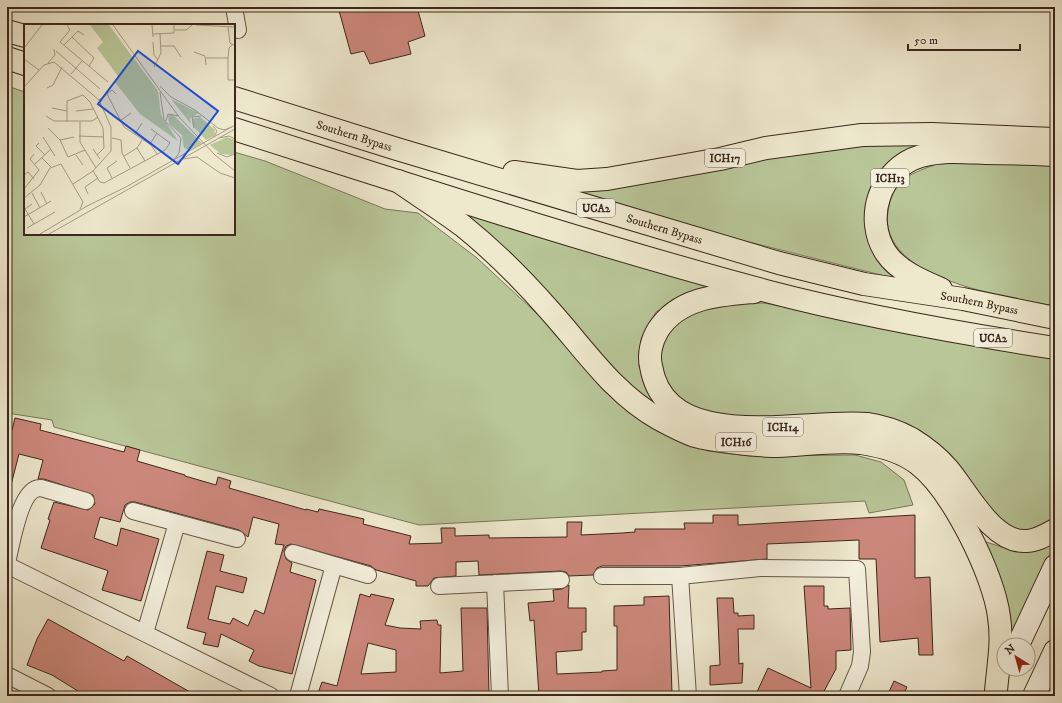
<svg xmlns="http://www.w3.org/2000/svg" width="1062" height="703" font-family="'IM FELL DW Pica',serif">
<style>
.green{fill:#b8c698;stroke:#7a765a}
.building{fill:#cc877b;stroke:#3c271b;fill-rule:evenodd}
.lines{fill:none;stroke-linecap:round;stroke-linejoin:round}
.street-casing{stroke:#685748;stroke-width:18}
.secondary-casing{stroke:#3c271b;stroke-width:24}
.highway-casing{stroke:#3c271b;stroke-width:24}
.street{stroke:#f4f0de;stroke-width:16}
.secondary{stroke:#f4f0de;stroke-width:22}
.highway{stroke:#eee8cd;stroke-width:22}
.labels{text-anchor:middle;stroke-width:3;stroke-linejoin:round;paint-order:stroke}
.shield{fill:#f4f0de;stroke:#736356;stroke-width:1}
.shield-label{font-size:11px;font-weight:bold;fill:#3c271b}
.street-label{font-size:12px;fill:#3c271b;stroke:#f4f0de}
.inset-road{fill:none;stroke:#a79b86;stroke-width:1}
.view{fill:#1d4ed8;fill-opacity:0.15;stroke:#1d4ed8;stroke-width:2}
.inset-edge{fill:none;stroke:#3c271b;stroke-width:2}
</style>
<rect width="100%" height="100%" fill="#eee8cd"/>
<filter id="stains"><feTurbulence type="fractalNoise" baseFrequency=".005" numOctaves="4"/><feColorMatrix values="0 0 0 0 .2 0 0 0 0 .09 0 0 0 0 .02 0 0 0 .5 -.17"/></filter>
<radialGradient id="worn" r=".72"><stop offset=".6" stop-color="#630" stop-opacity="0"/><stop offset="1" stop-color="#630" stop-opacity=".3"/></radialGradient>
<path class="green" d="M7,86l18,6v142h209v-82l31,9 120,48 33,4 59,45 70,65 55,66 39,32 67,30 42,5 105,-1 26,7 23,18 9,25 -44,8 -4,-12 -446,24 -365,-98 -2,-7 -45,-7z
M910,140l6,6v7l-46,39 27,87 -244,-61 -73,-23 -31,-14z
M940,163l115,2v141c-47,-9 -178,-26 -167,-95 5,-33 24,-38 52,-48z
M452,203l281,86 -48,7 -29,16 -15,27 -2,28 24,43 -30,-23 -28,-26z
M764,303l291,54v164l-30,12 -21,-8 -52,-63 -232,-44 -32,-13 -21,-20 -8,-29 8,-28 22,-17 28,-7z
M971,523l15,19 28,9 41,-8 -43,102z"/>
<path class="building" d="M338,7h79l8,29 -17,6 3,12 -41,10 -6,-13 -13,3z
M15,418l26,6 -1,6 84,22 2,-6 14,4 -3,11 48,14v1l31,9 2,-8 13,4 -2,7 77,22v-1l12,3 1,-3 45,10 -1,5 48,12 -2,8 33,-1 -1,-15h14v8l34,-1v3l78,-1v-15h15l-1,13 41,-2 13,-1v-3h50l-1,-6h29v-8h25v10l177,-10v63l15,-1 3,78h-14l-1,-17 -38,4 -4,-83h-17v-19l-92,4v15l-87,7h-78l-5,2 -4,7 -24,1 -3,-4 -5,-1 -82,4 -1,-14 -22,1v14l-22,2 -6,8h-12v-5l-40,-11 -5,-4 -80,-22 -5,2 -2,5 2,8 6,4 -2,9 26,8 -24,94 -33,-8 -10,-5 5,-11 -33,-16 -3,13 -15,-3 3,-11 -19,-5 20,-77 17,4 -4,16 27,7 -4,15 -27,-7 -8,33 22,5 3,-6 15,8 7,-16 9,4 20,-69 -9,-1 4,-20 -26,-7 -5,20 -9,-7 -104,-28h-5l-5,3 -5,17 -20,-5 -6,21 23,8 4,-18 38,11 -18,62 -39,-11 6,-19 -2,-1 -65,-22 9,-28 -2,-1 6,-17 34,8 7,-6 -2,-9 -49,-16h-6l5,-19 -24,-6 -8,31h-4v-56l5,1z
M569,585l-1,23h18v24h-4v18l-26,2 1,22 45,-2v-1l15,-1v-44h-3v-20l30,-1v-8l25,-1 3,98 -69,2v-4l-29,1v3h-35l-5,-76 -4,1 -2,-18 26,-2 -1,-11 9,-1z
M804,586h20v20h4v3l22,-1 1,42 -15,1v18l-13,24 6,3h-63l-9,-4 11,-24 43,20z
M360,594l10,3 1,-3 23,5 -9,26 15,3 21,1 -1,-8 17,-1 1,5h3l-1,48 23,-2 -2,-63h26l2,88h-172l5,-14 15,4zM368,643l28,7v22l-35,2z
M717,598h16l1,15h4v3l16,-1v14h-16l1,35 4,-1 -1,20 -32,2v-19l10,-1z
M48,619l76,42 3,-5 70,40h-111l-34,-21 -25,-10 10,-26z
M894,681l13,6 -4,9h-16z"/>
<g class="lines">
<defs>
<path id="street" d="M234,7l4,23
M133,511l104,28
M293,553l75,22
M7,563c4,-16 13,-77 34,-75l45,13
M7,565l264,131
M602,576h78l80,-8 97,1 5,83 -2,14 -13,30
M680,576l8,120
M495,583l5,113
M439,586l122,-6
M145,633l32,-110
M7,675l41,21
M298,696l36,-131"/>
<path id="secondary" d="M1018,645l37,-79
M1034,696l21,-45"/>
<g id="highway">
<path d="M7,31l18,5"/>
<path d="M7,58l18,6"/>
<path id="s1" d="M234,98l163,51 382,114 85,21 99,15 92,19"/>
<path d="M234,129c176,56 353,114 532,162 95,25 192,42 289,57"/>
<path d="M514,172l63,9 30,-2 113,-20 46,-11 96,-13 70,-1 123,5"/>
<path d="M398,181c21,15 44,29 65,45 31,25 61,55 88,86 34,38 63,82 108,107 11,6 24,13 36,17 18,5 64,10 83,10 28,-1 55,-6 83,-3 20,3 42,9 57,21 34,26 76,111 81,153 4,25 -1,50 -3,74"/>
<path d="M941,289c-19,-8 -43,-18 -55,-36 -23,-35 -6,-85 35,-97 21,-6 42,-4 64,-3 23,0 47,1 70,2"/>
<path d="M754,292c-35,3 -75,5 -96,38 -6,10 -10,24 -7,36 15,91 153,52 216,58 14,2 32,8 45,15 13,8 26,18 36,30 19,22 44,74 78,72 10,0 20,-6 29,-11"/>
</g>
</defs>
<use href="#street" class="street-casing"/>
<use href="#secondary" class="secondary-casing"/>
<use href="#highway" class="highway-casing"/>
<use href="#street" class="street"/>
<use href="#secondary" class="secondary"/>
<use href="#highway" class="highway"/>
</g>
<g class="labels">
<g class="shield">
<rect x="705" y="149" width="40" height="18" rx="3"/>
<rect x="871" y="169" width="38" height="18" rx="3"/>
<rect x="577" y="199" width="38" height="18" rx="3"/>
<rect x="974" y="329" width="38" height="18" rx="3"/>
<rect x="763" y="418" width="40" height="18" rx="3"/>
<rect x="716" y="433" width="40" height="18" rx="3"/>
</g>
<g class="shield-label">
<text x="725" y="162">ICH17</text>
<text x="890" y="182">ICH13</text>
<text x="596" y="212">UCA2</text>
<text x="993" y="342">UCA2</text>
<text x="783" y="431">ICH14</text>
<text x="736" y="446">ICH16</text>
</g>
<g class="street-label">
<text dy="4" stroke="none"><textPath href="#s1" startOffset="126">Southern Bypass</textPath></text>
<text dy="4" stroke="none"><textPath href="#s1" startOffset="450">Southern Bypass</textPath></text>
<text dy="4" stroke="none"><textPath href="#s1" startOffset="774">Southern Bypass</textPath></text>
</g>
</g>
<g transform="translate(24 24)">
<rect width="211" height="211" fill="#eee8cd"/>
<path d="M66,1h19l49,66 3,24 17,26 -38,-27 -25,-32 3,-6 -21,-28 6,-6zM147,75l28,14 -9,5 1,6zM148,90l30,29 -12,7 -6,-2 -2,-13 -13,-11 -1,-9zM176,93l15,13 -1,6 -8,4 -13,-14 -1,-7zM203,113l8,3v12l-3,3 -11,-1 -11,-9z" fill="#b8c698"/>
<path class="inset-road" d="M43,1l3,5 -10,12 48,40M89,1l66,92 36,38 20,16M128,1l1,12M172,1l39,2M204,3l2,16 5,3M151,6h11l6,-5M129,10l21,-1v-8M48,13l22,21 -5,8M129,18l1,13 4,5M40,21l14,-14 6,4M137,22h13l7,11M0,24l18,-23M32,27l44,38M170,28l11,4 1,9M182,34h22l1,-10 3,-3M204,34v22h7M0,35l15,11M24,39l7,-8 -1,-6M130,43l7,-14 -1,-19M47,50l11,-13M136,62l11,11 24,13 23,18 6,2 8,-3M0,63l20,-22 10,-3 45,38 12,27v24l-18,20 -20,13M23,64l6,-3 9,-18M136,68l4,28 17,18 -2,15 -5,7M83,70l17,33 27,18 6,9M75,76l13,-10 4,4M28,84l15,3M52,87l17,-2M22,92l8,5h38l6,-4M96,97l11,-8M142,97l2,-7 11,2M43,98v-21l16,-6 7,7 13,26 1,20 -7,7M56,98v20l16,26M189,102l4,5 -3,6M24,104l12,12 8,17 17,-7M170,104l-2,-11 9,-1M111,110l7,-11M55,112l25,1M19,113l12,19M88,114l9,2 1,13 8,15M195,114l10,-2 6,3M36,116l14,-3M15,119l-3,3 9,9M126,120l7,-11M113,124l8,13M69,125l7,10M193,129l10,4 8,-3M52,131l7,10M100,132l13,-8 5,-8M18,134l9,9M159,135l14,-2 23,16 15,5M11,140l16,-15M69,147l7,11 4,1 61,-33 5,-7 -19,-14M0,151l4,-3 6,7M88,154l-5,-10 10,-7M0,165l15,-19 -9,-11 4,-5M17,168l6,12M8,169l8,15M64,170l-3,-7 13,-9M0,174l16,-13 10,-17 11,-4 22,38 -3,7M8,180l-7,5 9,15M0,193l27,-16M3,204l28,-16M16,210l47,-28 39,-19 109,-62M25,210l186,-105"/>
<path class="view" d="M114,27l80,60 -40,53 -80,-60z"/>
<rect width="211" height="211" class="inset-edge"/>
</g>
<rect width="1062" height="703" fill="none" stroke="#eee8cd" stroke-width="24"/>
<rect x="8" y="8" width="1046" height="687" fill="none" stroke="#3c271b" stroke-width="2"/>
<rect x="12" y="12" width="1038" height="679" fill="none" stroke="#3c271b"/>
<g transform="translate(1016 657) rotate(323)"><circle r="19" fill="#f4f0de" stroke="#aaa090"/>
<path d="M0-3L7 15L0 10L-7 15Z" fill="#8f2418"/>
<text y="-6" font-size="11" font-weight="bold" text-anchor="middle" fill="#3c271b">N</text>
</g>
<path d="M908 44v6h112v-6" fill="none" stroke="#3c271b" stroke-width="2"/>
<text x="914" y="44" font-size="12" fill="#3c271b" stroke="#f4f0de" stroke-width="3" paint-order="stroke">50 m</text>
<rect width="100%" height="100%" filter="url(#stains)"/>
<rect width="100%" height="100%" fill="url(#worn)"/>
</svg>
